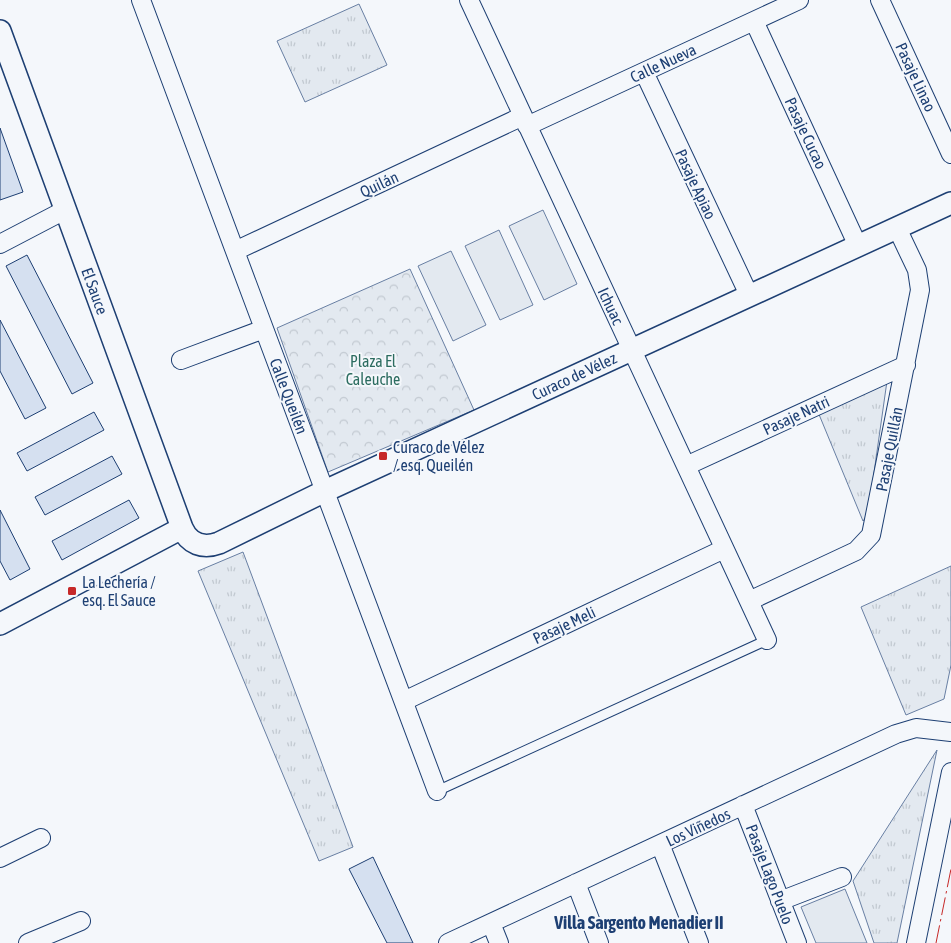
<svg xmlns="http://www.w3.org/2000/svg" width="951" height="943" font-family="'Asap Condensed',sans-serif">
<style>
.grass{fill:url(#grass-tufts);stroke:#687fa3}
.forest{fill:url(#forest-crowns);stroke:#687fa3}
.pitch{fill:#e3e9f0;stroke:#687fa3}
.building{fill:#d5e0f0;stroke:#1d3f73}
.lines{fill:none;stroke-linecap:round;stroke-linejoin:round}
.service-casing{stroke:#1d3f73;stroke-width:11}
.minor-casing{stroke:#1d3f73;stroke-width:20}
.tertiary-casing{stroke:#1d3f73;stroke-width:24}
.service{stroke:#f4f7fb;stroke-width:9}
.minor{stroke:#f4f7fb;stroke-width:18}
.tertiary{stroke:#f4f7fb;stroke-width:21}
.power{stroke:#c62828;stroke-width:1;stroke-dasharray:18 4 2.5 4;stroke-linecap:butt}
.poi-dot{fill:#c62828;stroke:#f4f7fb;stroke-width:2}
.labels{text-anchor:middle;stroke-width:4;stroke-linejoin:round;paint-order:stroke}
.street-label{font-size:16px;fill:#1d3f73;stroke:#f4f7fb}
.park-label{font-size:16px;fill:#2c6c60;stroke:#f4f7fb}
.poi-label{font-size:16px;fill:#1d3f73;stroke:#f4f7fb;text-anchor:start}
.neighbourhood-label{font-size:18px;font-weight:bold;fill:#1d3f73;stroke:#f4f7fb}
</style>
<defs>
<pattern id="grass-tufts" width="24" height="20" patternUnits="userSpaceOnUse" patternTransform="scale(1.25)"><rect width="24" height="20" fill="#e3e9f0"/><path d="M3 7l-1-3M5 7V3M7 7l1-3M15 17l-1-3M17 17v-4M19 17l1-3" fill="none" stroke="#c2c9d1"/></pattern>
<pattern id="forest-crowns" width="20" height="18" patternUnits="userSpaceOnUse" patternTransform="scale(1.25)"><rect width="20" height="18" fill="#e3e9f0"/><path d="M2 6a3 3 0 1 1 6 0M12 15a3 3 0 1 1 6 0" fill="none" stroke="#c2c9d1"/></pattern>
</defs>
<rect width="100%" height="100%" fill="#f4f7fb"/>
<path class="grass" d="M359,4l28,61 -82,37 -28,-61z
M887,381l-19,134 -5,6 -45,-109z
M243,552l110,295 -34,14 -121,-290z
M951,566v99l-7,34 -38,16 -45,-108z
M937,750l-40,193h-23l-21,-62z"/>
<path class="forest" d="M410,269l64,141 -146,62 -51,-144z"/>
<path class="pitch" d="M543,210l34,74 -33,16 -35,-74z
M499,230l34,75 -33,15 -35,-74z
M451,251l35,74 -33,16 -35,-75z
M845,889l22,54h-51l-15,-36z"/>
<path class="building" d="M0,128l23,64 -23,8z
M27,255l66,128 -21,11 -66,-128z
M0,320l46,88 -21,11 -25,-48z
M94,412l10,18 -77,41 -10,-18z
M112,456l10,18 -77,41 -10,-18z
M129,500l10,18 -77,42 -10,-19z
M0,510l30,59 -20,11 -10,-19z
M373,857l40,86h-26l-38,-74z"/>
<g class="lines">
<defs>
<path id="service" d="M437,791l330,-151"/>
<path id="minor" d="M141,0l296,791
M469,0l298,640
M880,0l71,154
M754,21l104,225
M644,72l105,223
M527,126l272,-126
M0,244l65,-34
M235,251l288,-135
M181,360l83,-31
M686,466l220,-101
M749,601l107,-50 15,-16 49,-245 -3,-20 -20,-42
M404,701l320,-152
M743,805l54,138
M660,844l39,99
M0,858l41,-20
M576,883l23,60
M780,901l62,-24
M491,923l8,20
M28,943l53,-22
M448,943l448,-209 20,-6 35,4
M916,943l35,-171"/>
<path id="tertiary" d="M0,31l182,497c7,16 21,21 37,15l106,-52 626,-288
M0,624l182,-96"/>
</defs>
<use href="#service" class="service-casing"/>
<use href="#minor" class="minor-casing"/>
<use href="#tertiary" class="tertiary-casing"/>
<use href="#service" class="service"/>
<use href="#minor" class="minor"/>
<use href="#tertiary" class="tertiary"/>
<path class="power" d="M936,943l15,-74"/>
</g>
<g class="poi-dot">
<rect x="378" y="451" width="10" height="10" rx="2.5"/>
<rect x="67" y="586" width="10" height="10" rx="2.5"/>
</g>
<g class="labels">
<g class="street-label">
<text transform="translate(663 63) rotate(-25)" y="6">Calle Nueva</text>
<text transform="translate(916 77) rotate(65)" y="6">Pasaje Linao</text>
<text transform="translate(806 133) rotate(65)" y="6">Pasaje Cucao</text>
<text transform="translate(379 184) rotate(-25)" y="6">Quilán</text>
<text transform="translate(696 184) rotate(65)" y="6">Pasaje Apiao</text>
<text transform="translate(95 291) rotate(70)" y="6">El Sauce</text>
<text transform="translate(611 306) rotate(65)" y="6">Ichuac</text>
<text transform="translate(574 376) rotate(-25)" y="6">Curaco de Vélez</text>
<text transform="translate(289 396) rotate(69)" y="6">Calle Queilén</text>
<text transform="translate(796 415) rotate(-25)" y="6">Pasaje Natri</text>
<text transform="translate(889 449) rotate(-79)" y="6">Pasaje Quillán</text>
<text transform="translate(564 625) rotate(-25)" y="6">Pasaje Meli</text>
<text transform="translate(698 827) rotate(-25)" y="6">Los Viñedos</text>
<text transform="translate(770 874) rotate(69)" y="6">Pasaje Lago Puelo</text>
</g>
<g class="park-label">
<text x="373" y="367">Plaza El<tspan x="373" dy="18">Caleuche</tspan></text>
</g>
<g class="poi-label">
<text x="393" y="453">Curaco de Vélez<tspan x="393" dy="18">/ esq. Queilén</tspan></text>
<text x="82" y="588">La Lechería /<tspan x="82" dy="18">esq. El Sauce</tspan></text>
</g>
<g class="neighbourhood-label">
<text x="639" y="929">Villa Sargento Menadier II</text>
</g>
</g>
</svg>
